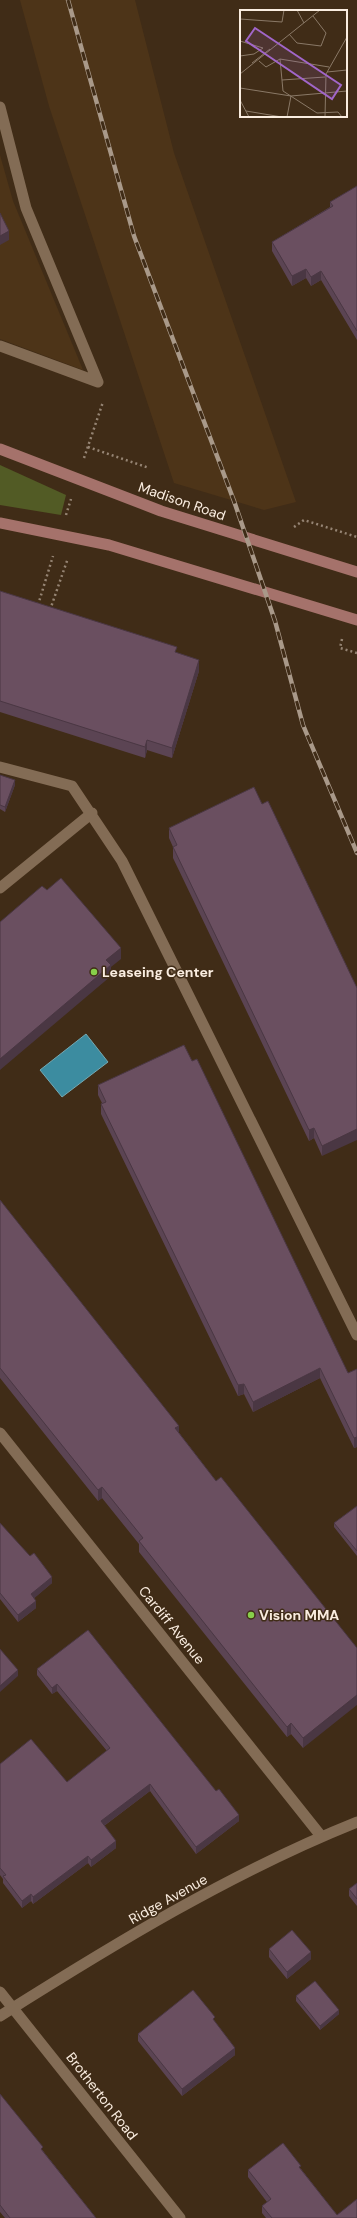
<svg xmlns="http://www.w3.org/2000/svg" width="357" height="2218" font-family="'DM Sans',sans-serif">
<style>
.built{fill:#4d3418}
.green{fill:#525b25}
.water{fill:#3c8ca0;stroke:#75a9b3}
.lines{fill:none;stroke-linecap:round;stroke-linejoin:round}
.path{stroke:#958473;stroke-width:2.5;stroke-dasharray:2 3;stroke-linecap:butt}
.service{stroke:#836c55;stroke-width:11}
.minor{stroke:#836c55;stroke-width:11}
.tertiary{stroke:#836c55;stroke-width:11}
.secondary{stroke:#a5726b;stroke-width:11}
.rail-casing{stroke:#a99989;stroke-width:4.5}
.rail{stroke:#402c17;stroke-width:3;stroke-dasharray:9;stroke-linecap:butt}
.wall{fill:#5b4453}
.shaded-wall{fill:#4a3743}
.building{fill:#6a4f60;stroke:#4a3743}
.poi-dot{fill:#87cf4a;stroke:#402c17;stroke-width:1.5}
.labels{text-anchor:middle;stroke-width:3;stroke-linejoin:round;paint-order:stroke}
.street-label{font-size:14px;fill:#faede0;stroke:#402c17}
.poi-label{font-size:14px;font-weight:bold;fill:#faede0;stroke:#402c17;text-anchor:start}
.inset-road{fill:none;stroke:#8a7967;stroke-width:1}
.view{fill:#a166c9;fill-opacity:0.15;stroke:#a166c9;stroke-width:2}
.inset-edge{fill:none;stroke:#faede0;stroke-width:2}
</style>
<rect width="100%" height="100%" fill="#402c17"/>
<path class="built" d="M20,0h115l39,153 122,349 -32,8 -90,-27 -125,-377z
M0,155l13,46 70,169 -83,-31z"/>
<path class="green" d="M0,465l66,30 -5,20 -61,-10z"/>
<path class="water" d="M86,1034l22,28 -46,35 -22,-27z"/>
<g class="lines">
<path class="path" d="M88,447l61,21
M84,458l19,-56
M66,515l5,-16
M294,527l10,-7 53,17
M38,605l15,-49
M50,610l18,-52
M342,639l-2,9 17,5"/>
<path class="service" d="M0,107l26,101 72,174
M0,346l98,36
M0,767l72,19 50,75 235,474
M0,888l92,-75"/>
<path class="minor" d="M0,1433l321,403"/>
<path class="tertiary" d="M0,1992l180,226
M0,2016c114,-72 232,-144 357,-194"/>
<path class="secondary" d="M0,449l161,62 196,61
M0,523l109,22 248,75"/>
<defs>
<path id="rail" d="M68,0l66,236 100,265 41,120 28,104 54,128"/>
</defs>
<use href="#rail" class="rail-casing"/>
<use href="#rail" class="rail"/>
</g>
<path class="wall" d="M357,186v154l-36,-60 -10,6 -5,-8 -14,8 -20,-35v-9l58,-35v-5z
M0,591l177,62 22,18 -27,87 -25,-8 -2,8 -145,-46z
M0,775l15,10 -10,27 -5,-3z
M262,804l95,184 -35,168 -8,-18 -5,3 -136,-283v-11l-4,-9v-10z
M98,1085l250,288 9,-4v78l-3,1 -34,-70 -67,34 -9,-18 -6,2 -137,-282v-10l1,-1 -4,-8z
M0,1200l216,281 141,167 -54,100 -12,-14 -4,3 -148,-185v-8l-37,-46 -4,3 -98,-123z
M357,1506v50l-23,-29v-4z
M0,1523l52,60 -18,15 2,10 -18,14 -18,-23z
M37,1669l202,152 -43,33 -46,-63 -46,35 12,22 -25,19 -3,-4 -55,41 -2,-3 -9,7 -19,-25v-4l-3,-4v-111l67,18 40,-31 -50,-60 -5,3 -15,-19z
M357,1883v23l-8,-10v-7z
M269,1949l42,10 -24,20 -18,-22z
M296,1996l43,18 -19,16 -24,-29z
M215,2022l20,33 -53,41 -44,-55v-7z
M0,2094l43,57 53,67h-91l-5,-6z
M301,2169l36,46 20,3h-91l-4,-5v-7l5,-4 -19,-25v-7z"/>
<path class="shaded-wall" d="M9,231v9l-9,5v-9z
M306,269v9l-14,8v-10z
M321,271v9l-10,6v-9z
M199,660v11l-27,87v-10z
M147,740v10l-2,8v-11z
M15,780v5l-10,27v-5z
M121,948v11l-10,8v9l-111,94v-11l106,-99z
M314,1128v10l-5,3v-11z
M357,1129v11l-35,16v-10z
M320,1368v10l-67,34v-10z
M244,1384v10l-6,2v-11z
M179,1426v10l-4,-8z
M357,1437v10l-3,1v-10z
M102,1487v11l-4,3v-11z
M52,1577v6l-21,18v-7z
M36,1601v7l-18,14v-7z
M18,1670v6l-18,16v-6z
M57,1684v7l-5,3v-6z
M357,1695v10l-54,43v-10z
M291,1723v11l-4,3v-10z
M150,1784v7l-49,37v-7z
M239,1815v6l-43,33v-7z
M116,1841v7l-25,19v-7z
M88,1856v7l-55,41v-7z
M31,1894v7l-9,7v-7z
M311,1952v7l-24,20v-7z
M339,2010v4l-19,16v-4z
M235,2048v7l-53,41v-7z"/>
<path class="building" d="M357,186v145l-36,-60 -10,6 -5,-8 -14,7 -20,-34 61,-36 -3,-4z
M0,213l9,18 -9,5z
M0,591l177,56 -2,5 24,8 -27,88 -25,-8 -2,7 -145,-46z
M0,775l15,5 -10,27 -5,-2z
M254,787l8,17 6,-3 89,187v141l-35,17 -8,-18 -5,2 -136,-283 4,-2 -8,-17z
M61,878l60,70 -15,12 5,5 -111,94v-137l42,-36 5,4z
M184,1045l8,16 5,-2 151,314 9,-4v68l-3,1 -34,-70 -67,34 -9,-18 -6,1 -137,-281 5,-2 -8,-17z
M0,1200l179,226 -4,2 41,53 5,-4 136,171v47l-54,43 -12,-15 -4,4 -148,-186 4,-3 -41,-51 -4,3 -98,-122z
M357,1506v45l-23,-28z
M0,1523l30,33 4,-3 18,24 -21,17 5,7 -18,14 -18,-22z
M88,1630l128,161 3,-2 20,26 -43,32 -46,-63 -49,37 15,20 -25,19 -3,-4 -55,41 -2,-3 -9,7 -19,-25 3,-1 -6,-7v-104l31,-25 36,43 43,-34 -53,-64 -5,4 -15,-19z
M0,1649l18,21 -18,16z
M357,1883v16l-8,-10z
M292,1930l19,22 -24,20 -18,-23z
M315,1981l24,29 -19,16 -24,-30z
M193,1990l22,27 -2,2 22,29 -53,41 -44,-55z
M0,2094l43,53 -2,2 55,69h-86l-10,-13z
M283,2143l18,23 -2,1 38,48 20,-16v19h-85l-10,-12 9,-7 -23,-29z"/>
<g class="poi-dot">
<circle cx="94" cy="972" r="4"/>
<circle cx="251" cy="1615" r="4"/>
</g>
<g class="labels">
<g class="street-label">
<text transform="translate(182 501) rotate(19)" y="5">Madison Road</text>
<text transform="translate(172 1625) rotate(51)" y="5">Cardiff Avenue</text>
<text transform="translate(168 1899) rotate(-29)" y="5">Ridge Avenue</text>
<text transform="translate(102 2096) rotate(52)" y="5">Brotherton Road</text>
</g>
<g class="poi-label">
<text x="102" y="977">Leaseing Center</text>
<text x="259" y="1620">Vision MMA</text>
</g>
</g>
<g transform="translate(240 10)">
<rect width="107" height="107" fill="#402c17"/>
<path class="inset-road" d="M57,0l7,13M0,9l42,3 2,-12M49,24l8,9 24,3 5,-13 -13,-17M0,31l23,7M0,46l14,-2 9,-6M40,49l3,32M19,51l7,6 14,-8 49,8M12,53l18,-14M87,62l20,-2M0,64l80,-64M42,70l43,-3M0,78l51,8 56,-5M43,81l34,22 21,-1 4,5M0,90l9,17M6,101l36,6M47,107l4,-21M85,107l1,-43 21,-37"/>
<path class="view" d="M15,18l86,57 -9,14 -86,-58z"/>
<rect width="107" height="107" class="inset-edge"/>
</g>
</svg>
